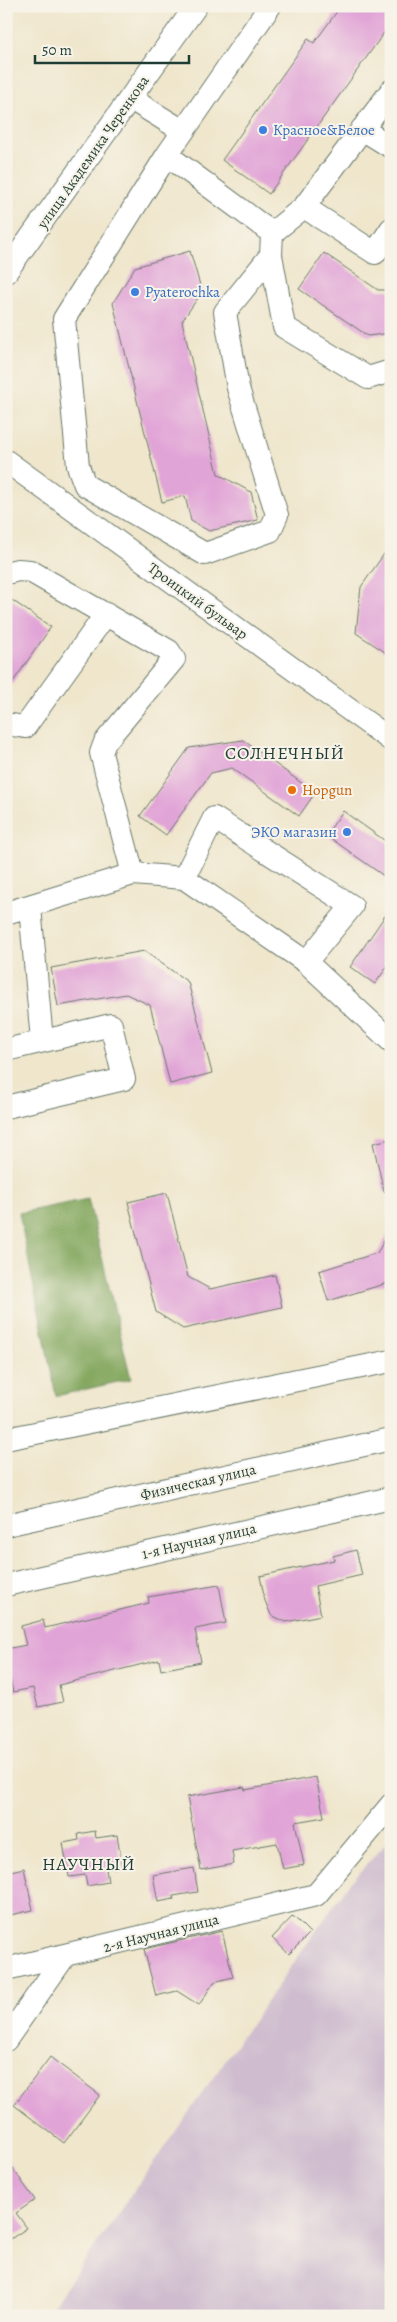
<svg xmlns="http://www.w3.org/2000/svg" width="397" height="2322" font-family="Alegreya,serif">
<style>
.industrial{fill:#cfbdcf}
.forest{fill:#81a65c;stroke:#507248}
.building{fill:#e1a4d7}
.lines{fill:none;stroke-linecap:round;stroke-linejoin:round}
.minor-casing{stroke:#687869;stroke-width:24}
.minor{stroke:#fff;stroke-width:22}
.shop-dot{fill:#3f7fe0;stroke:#f7f3e8;stroke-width:2}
.food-dot{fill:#e8710a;stroke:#f7f3e8;stroke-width:2}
.labels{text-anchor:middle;stroke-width:4;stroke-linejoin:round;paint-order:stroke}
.shop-label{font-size:15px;fill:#366cbe;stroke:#f7f3e8;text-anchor:start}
.street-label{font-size:15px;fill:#1f3d34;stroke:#f7f3e8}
.food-label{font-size:15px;fill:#c56008;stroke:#f7f3e8;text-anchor:start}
.quarter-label{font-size:18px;letter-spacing:1px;fill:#1f3d34;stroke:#f7f3e8}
</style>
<rect width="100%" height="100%" fill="#f7f3e8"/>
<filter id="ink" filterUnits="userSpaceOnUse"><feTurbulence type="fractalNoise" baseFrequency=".02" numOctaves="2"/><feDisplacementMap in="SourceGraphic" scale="10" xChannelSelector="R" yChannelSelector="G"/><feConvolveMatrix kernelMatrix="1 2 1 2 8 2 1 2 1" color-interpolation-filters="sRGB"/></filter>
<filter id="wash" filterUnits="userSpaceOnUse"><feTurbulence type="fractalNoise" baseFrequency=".0096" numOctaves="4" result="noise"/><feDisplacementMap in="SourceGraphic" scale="20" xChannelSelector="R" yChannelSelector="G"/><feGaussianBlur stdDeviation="1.12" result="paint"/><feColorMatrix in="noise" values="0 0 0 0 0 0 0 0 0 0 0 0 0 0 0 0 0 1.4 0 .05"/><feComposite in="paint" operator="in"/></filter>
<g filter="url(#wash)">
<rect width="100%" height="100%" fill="#efe6cc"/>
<path class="industrial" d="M391,1838v478h-345l303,-432z"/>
<path class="forest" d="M88,1199l43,180 -75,17 -37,-183z"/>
<g id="blocks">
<path class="building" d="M341,6h50v17l-122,171 -47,-34 86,-121 6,4z
M190,251l12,41 -20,29 36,153 33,18 7,28 -49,11 -18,-10 -6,-25 -23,6 -49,-199 22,-36z
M324,253l54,37h13v43l-23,3 -69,-47z
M391,544v112l-35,-23 5,-46z
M6,596l45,31 -45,65z
M243,740l72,53 -16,23 -67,-48 -21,5 -45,62 -26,-19 49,-68z
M343,811l48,34v36l-65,-46z
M391,907v54l-16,23 -25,-17z
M144,951l44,31 24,91 -42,11 -20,-79 -24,-11 -68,12 -7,-38z
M391,1139v52l-7,1 -11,-49z
M167,1193l21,84 22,12 65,-14 7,32 -99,22 -27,-17 -28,-110z
M391,1229v53l-63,19 -9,-30 58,-18z
M356,1550l6,25 -47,11 6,29 -35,7 -15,-7 -6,-14 -5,-25 74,-16 -1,-4z
M219,1585l7,38 -31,6 6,33 -40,8 -2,-10 -100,25 4,17 -25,5 -5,-19 -20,4 -7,-28v-15l20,-4 -5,-19 22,-6 2,8 104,-25 -1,-6z
M316,1777l8,40 -29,5 9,43 -21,4 -6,-26 -45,8 2,13 -33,6 -14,-73 57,-10 1,3z
M95,1831l1,7 21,-3 5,32 -16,2 2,13 -21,4 -2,-11 -16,2 -6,-34 16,-3 -1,-6z
M24,1868l9,42 -27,6v-44z
M194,1868l4,24 -25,4 1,3 -16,3 -5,-27z
M293,1916l17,17 -21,21 -17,-16z
M222,1931l11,46 -19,5 -15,23 -22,-14 -21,5 -12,-47z
M50,2057l50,38 -36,48 -50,-38z
M6,2159l29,41 -19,13 11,15 -21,14z"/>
</g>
</g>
<g filter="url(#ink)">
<use href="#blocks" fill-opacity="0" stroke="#687869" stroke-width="1"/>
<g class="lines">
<defs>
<path id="minor" d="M131,99l52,32
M362,129l29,18
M167,155l103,-149
M304,207l71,46 16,-24
M272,233l-105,-78 -103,164 14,147 7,19 120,69 65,-23 7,-16 -39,-127 -13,-76 46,-57 1,-22 32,-26 87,-116
M271,255l13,72 84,51 23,-7
M6,272l190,-266
M6,461l385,279
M6,573l12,-3 12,1 139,80 5,8 -69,83 -4,11 32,121
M6,724l19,3 81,-113
M184,878l30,-60 138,88 -46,56
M30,907l12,134
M6,913l127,-39 51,4 122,84 85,79
M6,1050l105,-25 13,54 -118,28
M6,1439l385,-78
M6,1525l385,-86
M6,1585l385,-87
M6,1969l310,-74 75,-90
M6,2040l58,-83"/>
</defs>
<use href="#minor" class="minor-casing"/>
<use href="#minor" class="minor"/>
</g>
</g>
<g class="shop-dot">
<circle cx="263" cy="130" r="5"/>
<circle cx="135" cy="292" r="5"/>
<circle cx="347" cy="832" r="5"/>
</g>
<circle class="food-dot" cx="292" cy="790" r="5"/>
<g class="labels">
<g class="shop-label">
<text x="273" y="135">Красное&amp;Белое</text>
<text x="145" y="297">Pyaterochka</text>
<text x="337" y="837" text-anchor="end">ЭКО магазин</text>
</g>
<g class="street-label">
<text transform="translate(93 152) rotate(-55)" y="5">улица Академика Черенкова</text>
<text transform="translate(198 601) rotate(36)" y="5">Троицкий бульвар</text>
<text transform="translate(198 1482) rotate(-13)" y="5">Физическая улица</text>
<text transform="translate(199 1541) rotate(-13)" y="5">1-я Научная улица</text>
<text transform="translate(161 1933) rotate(-14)" y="5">2-я Научная улица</text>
</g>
<g class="food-label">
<text x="302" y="795">Hopgun</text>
</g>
<g class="quarter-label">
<text x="285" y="759">СОЛНЕЧНЫЙ</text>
<text x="89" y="1870">НАУЧНЫЙ</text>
</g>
</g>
<rect width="397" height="2322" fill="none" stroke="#f7f3e8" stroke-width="25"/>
<path d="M35 55v8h154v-8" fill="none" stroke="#1f3d34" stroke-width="2.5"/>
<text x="42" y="55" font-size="15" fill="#1f3d34" stroke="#f7f3e8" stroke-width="4" paint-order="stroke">50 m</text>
</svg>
